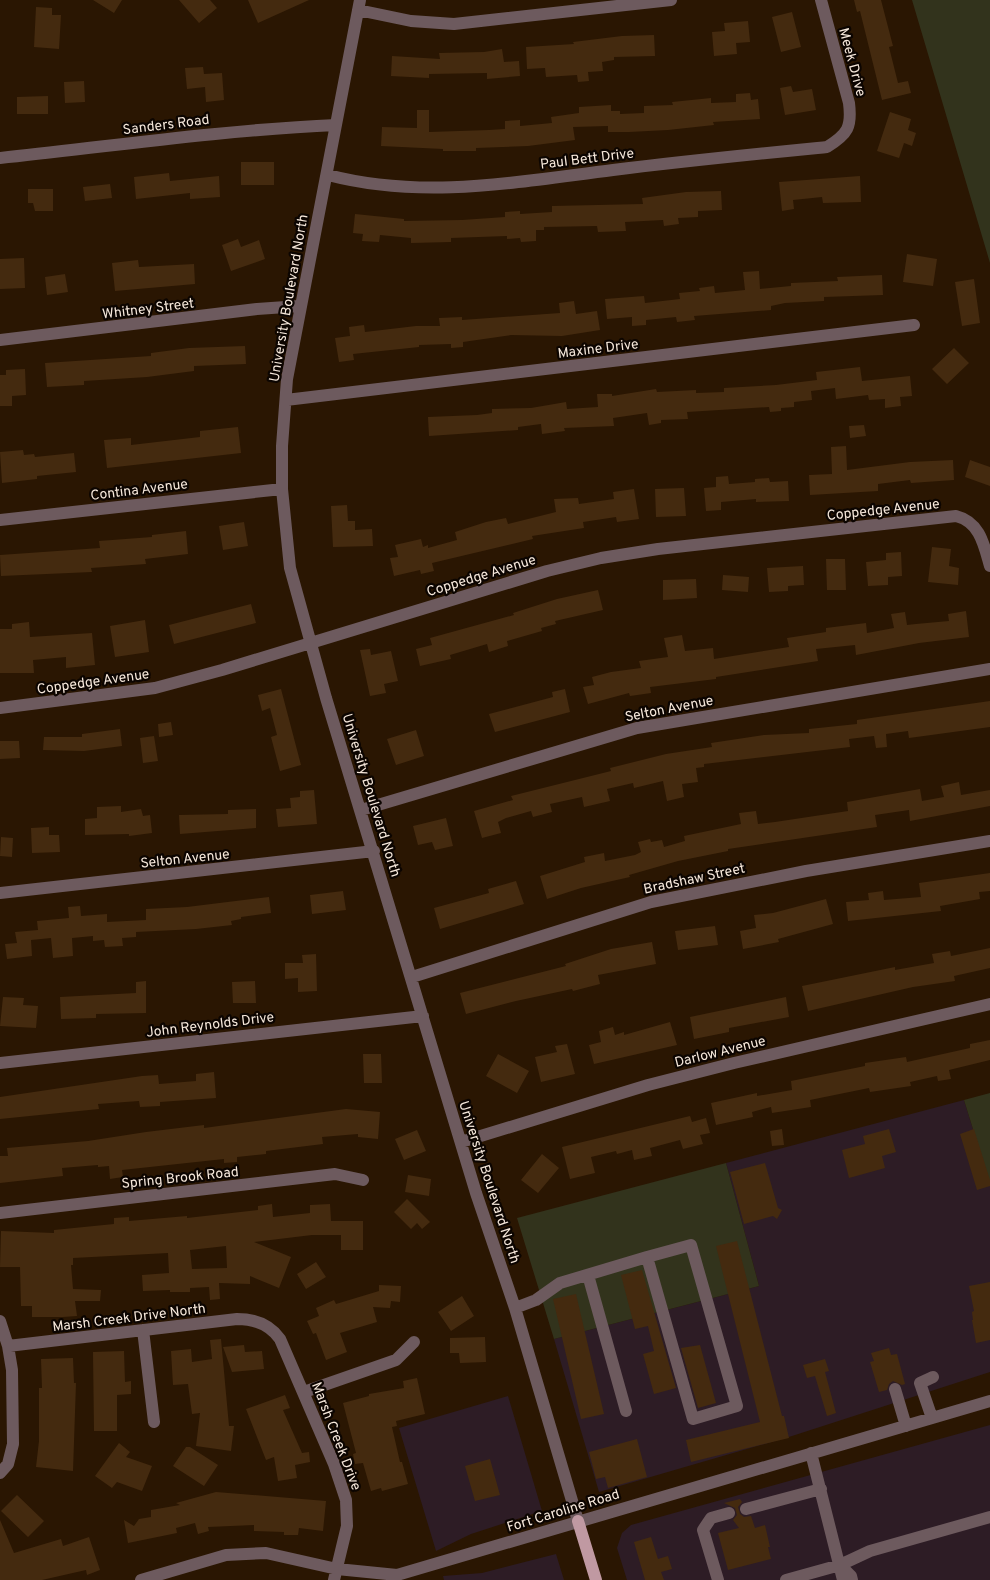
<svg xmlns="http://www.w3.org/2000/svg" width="990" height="1580" font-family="Overpass,sans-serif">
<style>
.commercial{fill:#2d1c25}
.green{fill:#32331c}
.building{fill:#442a0f;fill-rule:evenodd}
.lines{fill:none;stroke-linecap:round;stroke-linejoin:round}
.minor{stroke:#6d5a5e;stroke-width:12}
.major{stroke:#c099a2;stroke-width:12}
.labels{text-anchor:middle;stroke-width:4.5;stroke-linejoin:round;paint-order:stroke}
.street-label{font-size:14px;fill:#f6e8db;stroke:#0c0501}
</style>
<rect width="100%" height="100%" fill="#2a1602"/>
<path class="commercial" d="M964,1100l26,84v188l-198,64 -193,56 -45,-153 205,-53 -33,-123z
M508,1396l34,115 -71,23 -35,17 -37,-123z
M990,1425v155h-363l-10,-32 5,-15 9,-8z
M556,1554l8,26h-120l-1,-4 39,-3z"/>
<path class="green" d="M912,0h78v263z
M990,1093v91l-26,-84z
M726,1163l33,123 -205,53 -37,-121z"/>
<path class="building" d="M93,0h29l-8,13z
M179,0h31l7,8 -18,15z
M248,0h61l-51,23z
M854,0h27l12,46 -4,1 9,36 10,-2 3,12 -29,7 -22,-89 -3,1z
M36,7l16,1v7h9l-2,34 -25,-2z
M792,12l9,35 -20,5 -9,-35z
M748,21l2,21 -14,1 1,11 -23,2 -2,-24 13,-1 -1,-8z
M654,35l1,21 -41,1v3l-12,2 1,9 -15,1 1,9 -11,1 -1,-7 -31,2 -1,-9 -18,1 -1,-22 48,-3 -1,-2 49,-6z
M502,49l2,13 15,-1 1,15 -33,3v-6l-58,1v4l-38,-2 1,-20 48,3 -1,-6 45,-1z
M203,67l1,7 18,-1 2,27 -18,2 -1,-15 -18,2 -2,-21z
M84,81l1,21 -20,1 -1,-21z
M791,86l2,6 19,-3 4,21 -31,5 -5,-27z
M750,93l1,7 7,-1 2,20 -47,3 1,3 -46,5 -39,2h-21v-6l-35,1 2,13 -47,6 -52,2v3h-33v-2l-62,-3 1,-19 35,1v-18h12v22l60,-2 16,-1v-8l15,-1v6l32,-3 -1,-6 28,-4v-6l32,-2v6h9v3l24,-1v-7l29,-1 -1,-3 39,-4v5l25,-1v-8z
M48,96v18h-31v-17z
M890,112l21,7 -3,11 8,3 -4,13 -8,-3 -5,15 -22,-7z
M241,162h33v23h-33z
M169,173l1,8 49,-5 1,21 -30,2v-6l-54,6 -2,-22z
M860,176l1,26 -38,1 -1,-6 -29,3 1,9 -12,2 -3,-29z
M110,184l2,14 -27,3 -2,-14z
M28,189h25v22h-18l-2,-8h-5z
M721,191l1,19 -24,1v6l-20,1 1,6 -15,2 -1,-6 -38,2 1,9 -28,1 -1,-6 -53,1v3h-8v11l-15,1 -1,-4 -13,1v-3l-56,2v4l-40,1v-5l-31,-3 -1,7 -17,-1 1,-7 -10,-1 2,-19 49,5v2l58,-1 43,-3v-5l15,-1v3l32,-2v-6l91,-2 -1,-6 44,-6z
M238,239l3,8 18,-7 6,19 -34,12 -9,-26z
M907,254l30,5 -4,27 -30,-4z
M24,258l1,30 -25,1v-30z
M138,260l1,7 55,-3 1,20 -80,7 -3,-28z
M759,271l1,18 31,-3v-3l47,-2 -1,-4 45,-2 1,20 -59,2v4l-39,2 -14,3v4l-77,6 1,4 -18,2 -1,-5 -30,3v5l-14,1v-9l-25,2 -2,-20 39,-3 1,7 35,-4 -1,-6 21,-2 -1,-3 15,-2 1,7 30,-3 -2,-18z
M65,274l3,18 -21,3 -2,-18z
M974,279l6,44 -18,3 -7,-44z
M574,301l2,13 21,-3 3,19 -38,6 -51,-1 -48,7v5l-12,1v-4l-32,1v2l-66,7 1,6 -15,2 -4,-24 15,-2 -1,-9 15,-2 1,7 51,-6h24l-1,-8 23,-1v3l98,-7 -1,-10z
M245,346l1,18 -52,2v5l-47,6 -63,4v4l-37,2 -2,-24 106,-7v-3l38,-5z
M954,348l15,15 -22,21 -15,-15z
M860,367l2,14 48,-5 2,20 -12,1 1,9 -16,2v-9l-16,1 -1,-5 -32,4 -1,-11 -24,3 1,9 -18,2v5l-13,1v3l-11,1 -1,-5 -82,5 1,7 -27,1v3l-12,2 -2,-12 -34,5 1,8 -50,2 1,3 -23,3 -1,-10 -23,3v3l-89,6 -1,-19 49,-2 15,-2v-4l39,-1 35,-6 1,7 31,-2 -1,-13h15v2l44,-7 1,3 39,-2v3l28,-1v-4l52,-3 41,-5 -1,-8z
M25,369l1,26 -14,1v10h-12v-31h6v-5z
M864,425l2,11 -16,2 -1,-12z
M238,427l3,26 -134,15 -3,-28 27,-2v7l69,-8v-6z
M846,446l1,24 63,-8 43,-2 1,20 -43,3 -1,-3 -32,4v7l-68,4 -1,-20 23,-1 -1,-27z
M23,450l1,5 10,-1 1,3 39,-4 2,19 -39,4v3l-35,4 -2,-31z
M970,460l20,7v19l-25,-9z
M728,476l1,8 26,-2v-3l14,-1 1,4 18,-1 1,20 -33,1v-3l-35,3v8l-15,1 -2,-23 12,-1v-10z
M684,488l2,28 -30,1 -1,-28z
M634,489l5,30 -22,3 -1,-5 -33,5 1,6 -52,8 1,3 -101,24 2,8 -13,3 -1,-4 -26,6 -4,-18 8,-1 -3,-12 26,-6 2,8 5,-2v3l29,-8 -2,-8 31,-10 20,-4 2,6 48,-12 -2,-13 24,-1 1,6 35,-5 -1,-7z
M347,505l1,16h7v9l17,-1 1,17 -40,1 -2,-41z
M244,522l4,24 -25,4 -4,-24z
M186,531l2,23 -43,5 1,5 -55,4 1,4 -91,4 -1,-21 100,-7 -1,-7 53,-4v-2z
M932,547l19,2 -2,17 10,2 -1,17 -30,-3z
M901,552l1,24 -14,1v8l-20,1 -2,-24 20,-2v-7z
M826,559h19l1,31h-19z
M803,566l1,19 -16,1v5l-19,1 -2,-24z
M723,575l26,2 -1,15 -26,-2z
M696,579l1,19 -34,2v-20z
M598,590l5,20 -48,11 1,3 -15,4 1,3 -35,10 1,5 -19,6 -2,-8 -37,11 1,4 -31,7 -4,-17 16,-4 -2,-7 84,-23 -1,-2 44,-14z
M251,604l5,19 -82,21 -5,-19z
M966,611l3,26 -50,6 -63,12 -1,-10 -39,4 2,12 -102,16v2l-66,8 1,6 -21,3 -1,-3 -41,11 -5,-17 11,-2 -2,-8 19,-5 30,-4 -2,-7 29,-4 -4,-19 18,-3 3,16 28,-3 1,11 75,-12 -2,-9 39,-6v-4l40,-5 1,10 27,-5 -3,-14 14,-2 2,13 9,-1 33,-3 -1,-7z
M145,620l4,32 -34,5 -5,-31z
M29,622l1,15 62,-4 3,32 -29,3v-11l-33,3 1,13h-34v-44h12v-5z
M370,649l1,6 20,-4 7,30 -14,3 2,9 -16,3 -10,-46z
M281,689l20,76 -21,6 -9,-34 6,-2 -7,-27 -8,3 -4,-16z
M565,689l5,23 -75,20 -6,-18 64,-17 -1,-5z
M990,701v26l-81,11 -1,-7 -22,3 1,13 -11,1 -2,-12 -25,3 1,8 -146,17v3l-8,1 2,14 -16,2 2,13 -17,4 -4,-20 -29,7 -1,-5 -26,6 3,12 -26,6 -2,-10 -32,7 2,8 -19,5 -2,-6 -25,7 -8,4 3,11 -19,5 -8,-27 39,-11 -2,-4 100,-25 -1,-3 56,-14 46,-7 -1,-4 53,-8 45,-2v-4l48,-5v-4z
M171,722l2,13 -14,2 -1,-13z
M120,729l2,17 -38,5 -41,-1 1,-13h38v-3z
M416,730l8,26 -28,9 -9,-26z
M154,736l4,25 -15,2 -3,-25z
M0,741h19l1,17 -20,1z
M959,782l2,13 29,-5v16l-80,15 -1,-11 -34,5 2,12 -149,22v2l-50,10 -49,14 1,2 -49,11 -34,11 -7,-23 45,-14 -1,-5 20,-4 1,8 30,-6 6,-3 -3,-10 12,-3 1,3 11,-2 2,7 21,-6 -1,-5 57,-12 -2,-11 17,-2 2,13 17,-2 73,-11 -1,-9 73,-13 2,12 22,-4 -3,-11z
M314,790l3,34 -39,3 -2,-18 15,-1 -1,-10 10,-1v-6z
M121,806v6l20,-3 2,7 7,-1 2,18 -23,3v-2l-44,1v-16l12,-1v-11z
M256,809v19l-76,6 -1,-19 49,-1v-4z
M446,818l7,28 -18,4 -3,-8 -14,3 -5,-19z
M49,827v8h10l1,17 -28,1 -1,-25z
M1,837l12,1 -1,19 -12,-1z
M990,873v18l-11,1 1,7 -40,7 1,5 -93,10 -2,-19 23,-2 -1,-7 15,-2 1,9 37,-3 -2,-14z
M516,881l8,23 -84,25 -6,-21 55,-15 -1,-4z
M343,891l3,19 -34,4 -2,-19z
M269,897l2,16 -30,4v2l-10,2 1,4 -36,4 -60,3v5l-14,1 1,8 -18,1 -1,-7 -11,1v-5l-21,2 1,18 -20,2 -2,-20 -20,2 1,16 -25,3 -2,-15 12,-1 -2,-11 23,-2 -1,-9 32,-3 -1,-11 12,-1 1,10 26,-2v8l39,-2v-11l41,-2z
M826,899l7,25 -55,15 1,3 -36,7 -3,-18 16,-3 -2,-13 19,-2z
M715,926l3,19 -40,5 -3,-19z
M652,942l4,22 -58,11 2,9 -27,7 -1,-2 -56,12 -50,13 -6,-21 106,-27 -1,-2 46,-15z
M990,948v20l-36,8 1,5 -42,6 -105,24 -6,-25 93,-19v3l39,-7 -2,-9 18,-3 1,5z
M316,954l1,37 -19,1v-14l-13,1v-16h18l-1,-8z
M146,981v32l-50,1v4l-35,1 -1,-22 76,-4v-11z
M255,981l1,22h-23l-1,-21z
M3,997l21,1 -1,7 15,1 -2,22 -36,-2z
M786,997l3,20 -60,11v4l-35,7 -4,-22z
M670,1022l7,23 -83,19 -5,-19 12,-3 -2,-11 14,-4 2,8 9,-3v3z
M990,1040v20l-41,10 2,9 -13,2 -1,-5 -27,6 1,4 -41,6 -1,-4 -59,12 1,7 -39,6 -1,-6 -19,5 1,5 -37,8 -5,-22 46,-10v3l35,-6 -1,-9 74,-15v-3l41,-6 1,5 63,-14v-4z
M567,1044l8,30 -34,8 -6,-25 22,-5 -2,-6z
M363,1054h18l1,29h-18z
M498,1054l31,17 -12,22 -31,-17z
M214,1072l2,26 -56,4v4l-20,1 -1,-6 -41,3 1,5 -99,10v-22l142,-21 16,-1 1,9 37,-3v-7z
M346,1109l34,3 -2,27 -20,-2v-3l-36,3 1,7 -57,7v3l-29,3v5l-13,1v-4l-102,11 1,7 -13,2 -1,-13 -11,1v-2l-36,3 1,8 -63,7v-27h8l-1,-8 81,-7 58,-9 58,-7v3z
M690,1116l2,6 14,-4 4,15 -10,2 3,9 -20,5 -3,-9 -30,8 2,8 -18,4 -2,-10 -15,4 -1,-3 -25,6 4,16 -25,6 -8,-32z
M782,1129l2,16 -12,1 -2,-15z
M889,1129l7,23 -14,4 3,12 -36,10 -7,-28 23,-6 -2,-8z
M974,1129l16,51v6l-13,4 -17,-56z
M417,1130l9,21 -22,9 -9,-21z
M542,1154l17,14 -21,25 -17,-13z
M765,1163l13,45 4,2 -5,9 -4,-3 -29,8 -14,-52z
M408,1175l23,4 -2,17 -24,-4z
M407,1199l23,23 -8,7 -5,-6 -6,6 -17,-17z
M272,1204l1,13 37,-4v-8l20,-1 1,17h32v29h-22v-15h-29l-58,7 37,15 -12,31 -29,-12v8l-31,-1 1,16 -10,1 -1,-13 -19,1v4h-20v-2l-27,1 -1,-16 27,-2 -1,-20 -95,5v7h-2l2,24 28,1 -1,11h-25l2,15 -14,1h-31v-11h-11l-1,-39h-20l1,-36 53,2v-3l60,-6v-6l15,-1v4l58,-5v2l71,-8v-4zM226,1246l1,22 -35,1 -2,-19z
M737,1241l45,175h2l5,22 -98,24 -5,-22 74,-18 -44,-176z
M316,1262l10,15 -20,12 -9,-15z
M642,1270l34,118 -22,6 -11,-40 11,-3 -6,-25 -13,3 -14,-54z
M990,1282v58l-14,3 -4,-23h1l-1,-8 2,-1 -5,-25z
M379,1285l22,1 -1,16 -9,-1 -1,7 -17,-1 4,15 -37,11 7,19 -21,8 -10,-27 -3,1 -6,-13 12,-5 -3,-8 18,-8 2,4 43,-13z
M576,1294l28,120 -23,5 -28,-120z
M462,1296l12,20 -23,15 -13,-19z
M485,1337l1,25 -26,1 -1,-10h-9v-15z
M221,1339l8,87h5l-3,25 -35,-5 4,-33 -8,1 -4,-30 -15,1 -2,-34 20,-2 1,13 20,-3 -2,-19z
M244,1345l1,7 17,-1 2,18 -32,3 -9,-25z
M700,1345l16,58 -18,5 -17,-60z
M889,1348l2,7 6,-1 8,30 -3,1 -9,-4 -4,3 -2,6 -8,2 -9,-30 4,-1 -3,-8z
M124,1351l1,31 6,-1v13l-14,1v36h-23l-1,-79z
M73,1358l1,25h2l-3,88 -37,-4 3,-26v-53h3l-1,-29z
M825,1359l4,12 -4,1 11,41 -9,3 -12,-40 -8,2 -4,-13z
M417,1378l8,36 -29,7 1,5 -5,1 8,35h2l6,22 -26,7 -1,-3 -10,3 -8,-28 -8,1 -2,-10 3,-1 -13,-50 26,-7v-2l35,-6 -1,-7z
M285,1395l5,13 -7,2 19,43 7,-1 1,10 -15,3 2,13 -19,3 -4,-24 -8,3 -20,-51z
M637,1439l10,38 -39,11 -3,-11 -9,2 -7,-27z
M119,1443l11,9 -4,5 26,9 -10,25 -25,-9 -5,6 -17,-12z
M186,1447h4l28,18 -14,21 -31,-20z
M490,1459l10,36 -25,6 -10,-35z
M216,1492l110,9 -3,30 -24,-3 -1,7h-14v-3l-30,-1v-6l-46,2 1,4 -11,3 -3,-11 -19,5 1,5 -49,10 -4,-23 10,6 5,-7 12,-2v-7l29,-5 -4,-2z
M17,1495l27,26 -16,16 -27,-26z
M740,1499l2,3 -4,5 2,7 4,3 7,-1 4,12 10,-3 5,22h-2l3,12 -43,11 -10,-37 21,-5 -6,-8 4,-5 -2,-7 -11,-5z
M0,1520l14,33 47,-14 2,7 26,-9 11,33 -13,5 -1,-5 -44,10h-42z
M651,1537l7,22 10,-3 4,13 -11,3 3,8h-19l-11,-38z"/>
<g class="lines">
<path class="minor" d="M360,0l-73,379 -5,67v43l8,79 36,130 150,495 39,115 63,213
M358,10l53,11 43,3 217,-24
M0,158c112,-12 223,-28 336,-33
M328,175c96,25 188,7 285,-5 71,-9 143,-16 214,-23 21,-13 25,-20 22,-44l-28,-103
M0,340l257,-31 43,-3
M286,400l628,-75
M0,520l282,-31
M0,708l155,-20 67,-18 325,-99 54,-13 57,-9 298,-33c24,6 28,29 34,50
M361,810l276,-82 353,-59
M0,893l374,-42
M412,977l239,-75 155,-31 184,-30
M0,1063l423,-47
M461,1142l187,-57 86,-22 256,-59
M0,1213l335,-39 28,6
M691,1245l46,161 -44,13 -46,-162z
M588,1275l38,136
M515,1308l21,-8 24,-17 87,-26
M0,1321l8,25 4,24 1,74 -5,20 -8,9
M143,1330l11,92
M8,1346l229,-27c18,0 33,6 43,20l54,125 12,36 1,26 -13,54
M895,1389l11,37
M304,1392l92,-32 18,-18
M932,1418l-12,-35 13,-6
M811,1453l32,127
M746,1509l75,-20
M840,1565l11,11 1,4
M141,1580l85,-25 40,-2 71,16 60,6 593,-174
M718,1580l-15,-50 8,-12 18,-5
M786,1580l54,-15 30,-14 120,-34"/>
<path class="major" d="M578,1521l18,59"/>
</g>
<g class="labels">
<g class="street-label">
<text transform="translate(853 62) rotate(75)" y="5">Meek Drive</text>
<text transform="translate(166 124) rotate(-7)" y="5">Sanders Road</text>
<text transform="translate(587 158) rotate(-7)" y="5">Paul Bett Drive</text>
<text transform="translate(288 298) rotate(-80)" y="5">University Boulevard North</text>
<text transform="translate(148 308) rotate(-7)" y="5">Whitney Street</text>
<text transform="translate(598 348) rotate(-7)" y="5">Maxine Drive</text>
<text transform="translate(139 489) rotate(-7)" y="5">Contina Avenue</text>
<text transform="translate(883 509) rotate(-6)" y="5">Coppedge Avenue</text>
<text transform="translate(481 575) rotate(-17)" y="5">Coppedge Avenue</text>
<text transform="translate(93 681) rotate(-8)" y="5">Coppedge Avenue</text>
<text transform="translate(669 708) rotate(-11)" y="5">Selton Avenue</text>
<text transform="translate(372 795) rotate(73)" y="5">University Boulevard North</text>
<text transform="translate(185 858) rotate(-6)" y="5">Selton Avenue</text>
<text transform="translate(694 878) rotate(-12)" y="5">Bradshaw Street</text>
<text transform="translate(210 1024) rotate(-7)" y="5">John Reynolds Drive</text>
<text transform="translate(720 1051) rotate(-14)" y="5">Darlow Avenue</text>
<text transform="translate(180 1177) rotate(-6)" y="5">Spring Brook Road</text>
<text transform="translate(490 1182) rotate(72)" y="5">University Boulevard North</text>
<text transform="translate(129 1317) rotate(-7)" y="5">Marsh Creek Drive North</text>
<text transform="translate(337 1436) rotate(69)" y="5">Marsh Creek Drive</text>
<text transform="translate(563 1510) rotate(-17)" y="5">Fort Caroline Road</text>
</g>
</g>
</svg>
